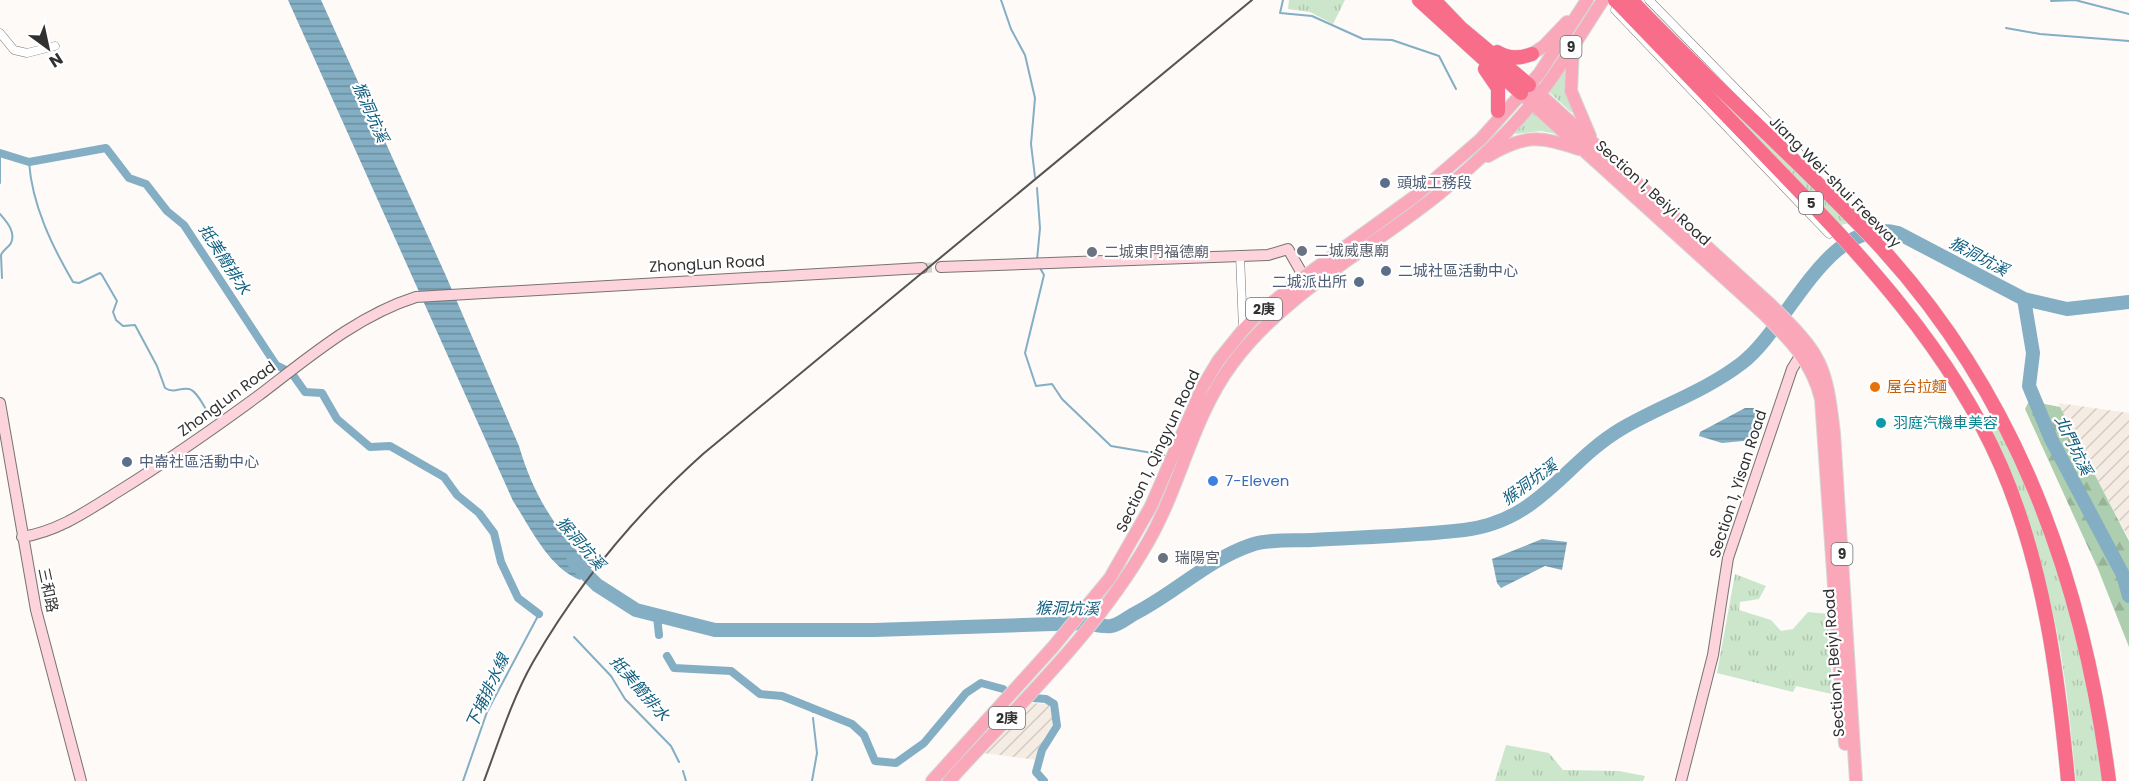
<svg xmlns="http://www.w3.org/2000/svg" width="2129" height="781" font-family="Poppins,'Noto Sans TC',sans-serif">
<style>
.industrial{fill:url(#industrial-furrows)}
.grass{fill:url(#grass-tufts)}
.forest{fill:url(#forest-firs)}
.water{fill:url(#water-rules)}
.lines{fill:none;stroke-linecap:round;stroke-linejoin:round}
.stream{stroke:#83aec3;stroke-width:2}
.canal{stroke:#83aec3;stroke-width:8}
.river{stroke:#83aec3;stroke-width:14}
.secondary-tunnel{stroke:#d4d2d0;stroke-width:10;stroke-dasharray:10 5;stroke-linecap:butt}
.street-casing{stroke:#767472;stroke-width:9}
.secondary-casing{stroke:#767472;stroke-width:12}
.primary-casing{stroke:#d6d6d6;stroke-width:14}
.highway-casing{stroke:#d6d6d6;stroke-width:15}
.street{stroke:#fff;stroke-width:8}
.secondary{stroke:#fdd3dc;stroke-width:10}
.primary{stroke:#faa7b9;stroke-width:12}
.highway{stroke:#f76d8a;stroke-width:14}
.rail{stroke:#555454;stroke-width:2}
.service-dot{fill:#5c6f8a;stroke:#fff;stroke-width:2}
.worship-dot{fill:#6b7280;stroke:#fff;stroke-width:2}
.food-dot{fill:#e8710a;stroke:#fff;stroke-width:2}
.culture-dot{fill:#0f9aa8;stroke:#fff;stroke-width:2}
.shop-dot{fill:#3f7fe0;stroke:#fff;stroke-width:2}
.labels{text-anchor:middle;stroke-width:4.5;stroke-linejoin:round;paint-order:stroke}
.shield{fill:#fff;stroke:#706f6f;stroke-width:1.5}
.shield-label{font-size:14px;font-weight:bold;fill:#323131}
.street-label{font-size:15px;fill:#323131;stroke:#fff}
.service-label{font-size:15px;fill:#4e5e75;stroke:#fff;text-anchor:start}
.worship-label{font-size:15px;fill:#5b616d;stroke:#fff;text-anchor:start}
.food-label{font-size:15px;fill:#c56008;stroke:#fff;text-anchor:start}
.culture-label{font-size:15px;fill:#0d838f;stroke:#fff;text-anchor:start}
.shop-label{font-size:15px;fill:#366cbe;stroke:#fff;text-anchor:start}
.water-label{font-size:16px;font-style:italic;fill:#0f5e7d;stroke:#fff}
</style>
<defs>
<pattern id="industrial-furrows" width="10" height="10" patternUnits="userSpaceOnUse" patternTransform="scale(1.5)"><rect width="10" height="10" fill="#f5ece4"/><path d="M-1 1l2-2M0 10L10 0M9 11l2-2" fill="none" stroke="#d2cbc4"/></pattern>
<pattern id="grass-tufts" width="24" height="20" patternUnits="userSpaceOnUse" patternTransform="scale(1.5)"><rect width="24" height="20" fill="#cbe6cb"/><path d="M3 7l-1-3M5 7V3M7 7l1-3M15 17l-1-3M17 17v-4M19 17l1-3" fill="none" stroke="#afc6af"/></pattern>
<pattern id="forest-firs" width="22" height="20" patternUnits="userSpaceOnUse" patternTransform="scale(1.5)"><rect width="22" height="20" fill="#aecfaf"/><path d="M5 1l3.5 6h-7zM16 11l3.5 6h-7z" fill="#96b297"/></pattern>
<pattern id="water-rules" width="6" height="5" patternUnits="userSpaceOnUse" patternTransform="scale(1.5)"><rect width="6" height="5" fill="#83aec3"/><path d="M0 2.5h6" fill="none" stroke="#6c8e9f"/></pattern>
</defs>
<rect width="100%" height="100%" fill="#fdfaf8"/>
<path class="industrial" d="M2058,403l71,10v126l-65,-122z
M1027,703l21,1 5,10v9l-16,37 -54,-7z"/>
<path class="grass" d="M1289,0h56l-12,24 -23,-12 -22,-3z
M1567,71l5,42 -23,-21 11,-19z
M1740,99l120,121 -30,8 -96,-100z
M1534,110l23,24 -16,-3 -25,3 -2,-3z
M1998,423c41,78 70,164 88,250 7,35 11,72 16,108h-26c-7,-66 -12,-134 -31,-199 -15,-53 -39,-106 -59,-158z
M1735,574l31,12 -7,13 -19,3 -1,8 32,10 10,11 12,-2 15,-17 21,2 3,80 -36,-8 -3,6 -76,-19z
M1506,745l43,8 14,17 56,1 26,5 -2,5h-148z"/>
<path class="forest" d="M2029,401l31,6 69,134v106l-31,-78 -73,-160z"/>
<path class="water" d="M288,0h33l125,276 73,170c14,49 38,86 73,121l-12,13c-32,-13 -49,-52 -67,-79z
M1745,408h9l8,6 -9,26 -31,3 -23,-7 1,-4z
M1542,539l25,3 -5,28 -17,-4 -44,22 -4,-5 -5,-24z"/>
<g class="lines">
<path class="stream" d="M1001,0l10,29 14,26 10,43 -4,46 4,33
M1283,0l-3,13 32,3 51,23 29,1 47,16 17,33
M2051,1l24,-1 54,14
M2006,28l34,6 89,7
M29,162c3,43 23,84 44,120l6,1 21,-10 2,2 15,26 -4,11 3,8 7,6 12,-1 22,41 8,22c10,6 15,-1 24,1 9,2 17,22 22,29
M0,183v-29
M1037,188l3,40 -3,32
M0,214c7,8 16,18 11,29 -2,4 -8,7 -10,12l1,23
M1040,268l4,7 -19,78 11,33 16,-2 10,15 49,47 53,9
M574,637l37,39 14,23 46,47 8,16
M812,707l1,5
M683,771l3,10
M463,781l24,-69 52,-98
M812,781l5,-28 -4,-35"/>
<path class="canal" d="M0,153l29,9 77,-14 23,30 17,6 21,27 17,14 92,140 10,5
M293,375l12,17 17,1 15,26 33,28 20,-1 54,31 13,18 22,18 15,20 7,29 17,36 21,16
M657,617l2,18
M667,656l7,12 57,3 29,23 22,2 70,28 12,11 11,26 21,2 28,-20 42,-50 15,-10 22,6
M1033,698l13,1 8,5 3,22 -15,24 -6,22 8,9"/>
<path class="river" d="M2024,299l9,54 -4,33 22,53 72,136 6,21
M573,561l24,24 39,25 79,20h159l208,-7c9,1 20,4 29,3 7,-1 15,-7 21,-11 41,-20 75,-55 119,-70 18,-6 42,-4 61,-5 51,-3 102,-4 152,-10 76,-9 100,-67 157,-101 41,-24 83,-37 121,-66 47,-36 85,-148 156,-130l126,66 43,10 62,-7"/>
<path class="secondary-tunnel" d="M922,268l19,-1"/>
<defs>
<path id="street" d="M1649,0l194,198
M1615,10l214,224
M0,33l14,17 13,3 28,-7
M1240,255l3,74"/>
<path id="secondary" d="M941,267l327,-12 20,-6 20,35
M0,403l36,207 45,171
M22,537c37,-6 65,-26 97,-46 48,-30 94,-62 139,-95 49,-37 98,-80 158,-99l506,-29
M1681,781l32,-126 15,-97 64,-189 13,-21"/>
<path id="primary" d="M1573,47l-2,44 19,45
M1532,54l12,-8 23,-24
M1534,89l238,217c50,49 54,58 62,127l22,348
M1526,98l238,216c26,26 48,48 57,85l24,345
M1488,156c37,-22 52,-20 91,-7
M932,781l121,-134 57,-69 41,-72 52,-120 15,-25 25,-31 14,-15 48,-39 109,-79 67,-58 58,-65 48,-74
M949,781c69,-76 148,-149 199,-239 33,-57 44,-124 84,-178 53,-72 139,-115 208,-171 38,-31 76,-67 106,-107 20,-27 38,-57 57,-86"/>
<path id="highway" d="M1419,0l102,93
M1434,0l27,28 68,57
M1615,0c53,55 106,110 159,165 88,91 176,184 227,301 43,100 57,208 67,315
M1631,0c78,82 164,157 242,239 143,152 210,339 236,542
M1497,52c11,7 22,7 35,2
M1485,69l13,19v23"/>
</defs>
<use href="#street" class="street-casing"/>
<use href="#secondary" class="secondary-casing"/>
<use href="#primary" class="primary-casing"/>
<use href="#highway" class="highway-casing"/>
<use href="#street" class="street"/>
<use href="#secondary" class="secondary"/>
<use href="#primary" class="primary"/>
<use href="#highway" class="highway"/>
<path class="rail" d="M484,781c15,-40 28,-82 49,-119 45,-78 103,-148 170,-208l549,-454"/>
</g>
<g class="service-dot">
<circle cx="1385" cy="183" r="6"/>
<circle cx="1386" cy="271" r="6"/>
<circle cx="1359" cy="282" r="6"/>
<circle cx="127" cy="462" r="6"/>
</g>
<g class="worship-dot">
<circle cx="1302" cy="251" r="6"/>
<circle cx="1092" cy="252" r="6"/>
<circle cx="1163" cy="558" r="6"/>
</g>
<circle class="food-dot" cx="1875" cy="387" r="6"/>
<circle class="culture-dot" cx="1881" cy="423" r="6"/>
<circle class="shop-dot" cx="1213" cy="481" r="6"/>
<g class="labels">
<g class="shield">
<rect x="1560.5" y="36" width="21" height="22" rx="4.5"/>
<rect x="1799" y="192" width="24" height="22" rx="4.5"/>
<rect x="1246" y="298" width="36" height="22" rx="4.5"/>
<rect x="1831.5" y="543" width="21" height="22" rx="4.5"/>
<rect x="989" y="707" width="36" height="22" rx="4.5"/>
</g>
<g class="shield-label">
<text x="1571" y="52">9</text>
<text x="1811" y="208">5</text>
<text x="1264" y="314">2庚</text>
<text x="1842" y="559">9</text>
<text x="1007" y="723">2庚</text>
</g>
<g class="street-label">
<text transform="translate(1835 182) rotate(45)" y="5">Jiang Wei-shui Freeway</text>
<text transform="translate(1653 193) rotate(42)" y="5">Section 1, Beiyi Road</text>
<text transform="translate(707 264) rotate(-3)" y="5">ZhongLun Road</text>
<text transform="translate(227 399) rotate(-36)" y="5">ZhongLun Road</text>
<text transform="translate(1158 451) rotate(-65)" y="5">Section 1, Qingyun Road</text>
<text transform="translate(1738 484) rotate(-72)" y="5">Section 1, Yisan Road</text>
<text transform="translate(48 590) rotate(78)" y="5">三和路</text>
<text transform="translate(1834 663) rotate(-94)" y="5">Section 1, Beiyi Road</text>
</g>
<g class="service-label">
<text x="1397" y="188">頭城工務段</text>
<text x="1398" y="276">二城社區活動中心</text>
<text x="1347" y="287" text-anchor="end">二城派出所</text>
<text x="139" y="467">中崙社區活動中心</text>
</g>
<g class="worship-label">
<text x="1314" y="256">二城威惠廟</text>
<text x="1104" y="257">二城東門福德廟</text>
<text x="1175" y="563">瑞陽宮</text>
</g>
<g class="food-label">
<text x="1887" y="392">屋台拉麵</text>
</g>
<g class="culture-label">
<text x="1893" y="428">羽庭汽機車美容</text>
</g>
<g class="shop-label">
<text x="1225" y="486">7-Eleven</text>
</g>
<g class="water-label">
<text transform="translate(371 112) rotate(66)" y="6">猴洞坑溪</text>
<text transform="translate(1979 256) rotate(28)" y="6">猴洞坑溪</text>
<text transform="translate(225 259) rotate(57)" y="6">抵美簡排水</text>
<text transform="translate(2074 445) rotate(64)" y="6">北門坑溪</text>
<text transform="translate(1529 482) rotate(-36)" y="6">猴洞坑溪</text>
<text transform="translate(581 543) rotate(49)" y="6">猴洞坑溪</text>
<text transform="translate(1067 608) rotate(1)" y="6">猴洞坑溪</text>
<text transform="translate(640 688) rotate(49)" y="6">抵美簡排水</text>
<text transform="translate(487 691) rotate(-65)" y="6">下埔排水線</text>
</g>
</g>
<g transform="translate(48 48) rotate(147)" stroke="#ffffff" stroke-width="4.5" paint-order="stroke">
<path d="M0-4.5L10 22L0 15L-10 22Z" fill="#323131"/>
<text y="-9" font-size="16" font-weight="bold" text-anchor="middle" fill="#323131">N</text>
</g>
</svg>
